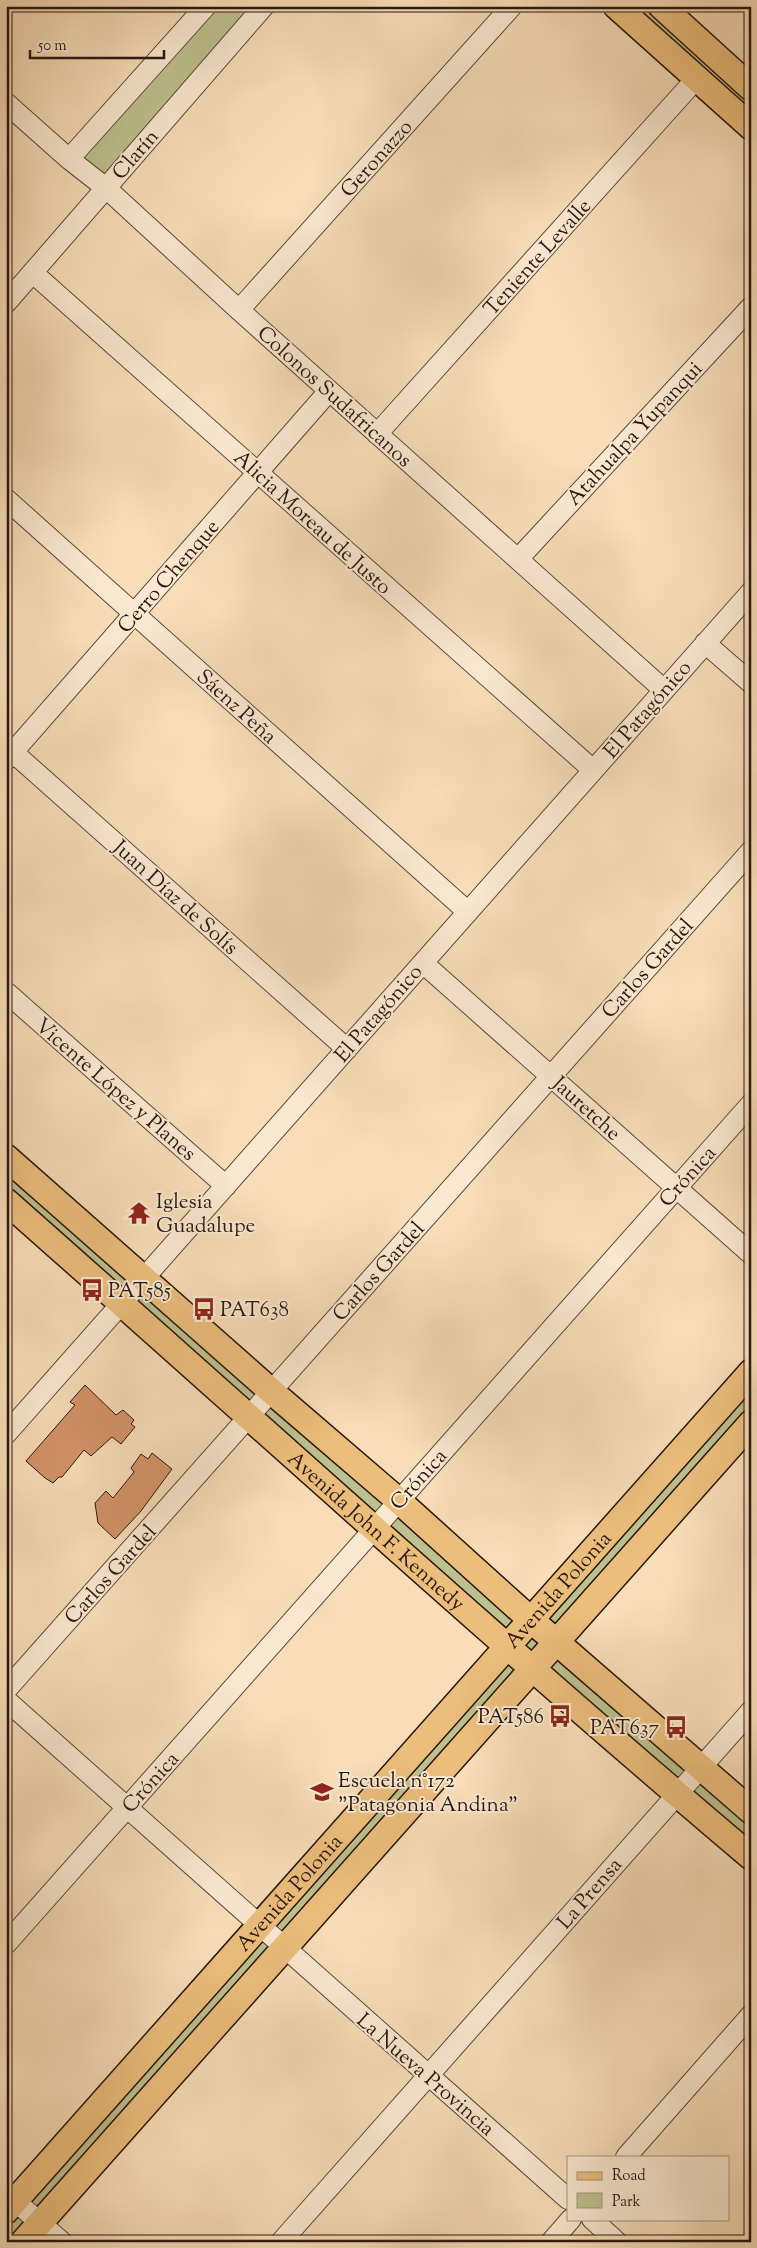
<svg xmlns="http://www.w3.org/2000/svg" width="757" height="2248" font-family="'Sorts Mill Goudy',serif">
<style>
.green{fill:#bdc18f;stroke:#726c50}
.building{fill:#d39367;stroke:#281711}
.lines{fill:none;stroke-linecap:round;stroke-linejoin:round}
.minor-casing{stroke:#5c483b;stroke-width:22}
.major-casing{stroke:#281711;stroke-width:28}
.minor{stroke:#fae9d1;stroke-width:20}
.major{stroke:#ecbe7c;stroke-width:25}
.labels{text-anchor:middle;stroke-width:4;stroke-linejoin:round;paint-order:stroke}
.street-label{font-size:21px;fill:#281711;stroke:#fae9d1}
.poi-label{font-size:21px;fill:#281711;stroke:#fae9d1;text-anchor:start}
</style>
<rect width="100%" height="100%" fill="#f8ddb8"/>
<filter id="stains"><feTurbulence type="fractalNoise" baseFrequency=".004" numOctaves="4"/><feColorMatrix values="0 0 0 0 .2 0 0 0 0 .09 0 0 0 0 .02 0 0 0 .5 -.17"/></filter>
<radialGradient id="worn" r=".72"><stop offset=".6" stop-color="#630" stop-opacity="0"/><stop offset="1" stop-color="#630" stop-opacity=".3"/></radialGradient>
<path class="green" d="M206,6h58l-158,182 -37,-29z
M616,6h45l90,82v39z
M6,1157l525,463 220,-248v51l-194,220 194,168v46l-217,-188 -511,573h-17v-31l502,-565 -502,-445z"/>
<path class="building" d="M85,1385l31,30 7,-5 11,10 -3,4 4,3 -14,17 -9,-7 -21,19 -7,-6 -22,27h-3l-6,6 -8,-5 -19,-17 49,-56 -5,-3z
M152,1453l20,16 -31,42 -26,28 -17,-16 -3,-20 11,-12 7,7 21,-26 -3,-4 10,-14 7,5z"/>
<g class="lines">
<defs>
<path id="minor" d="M6,103l63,56 37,29 133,122 425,380
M69,159l137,-153
M33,273l560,497
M6,303l258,-297
M239,310l273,-304
M377,434l319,-355
M6,499l462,413
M518,559l233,-252
M705,643l46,40
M6,746l341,303
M6,760l323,-369
M423,963l328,291
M6,992l220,194
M6,1434l745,-842
M6,1690l745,-839
M6,1700l562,499
M6,1944l745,-840
M626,2157l125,-142
M6,2193l56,49
M592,2219l25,23
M281,2242l470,-531
M551,2242l20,-23"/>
<g id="major">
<path d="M616,6l135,121"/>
<path d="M661,6l90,82"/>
<path d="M6,1157l265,234 128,110 132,119 220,191"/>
<path id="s1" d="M6,1201c248,219 492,442 745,656"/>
<path id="s2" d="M6,2211l745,-839"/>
<path d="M23,2242l728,-819"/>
</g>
</defs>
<use href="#minor" class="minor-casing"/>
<use href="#major" class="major-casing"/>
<use href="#minor" class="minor"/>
<use href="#major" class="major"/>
</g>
<defs>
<symbol id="temple-bare" viewBox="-9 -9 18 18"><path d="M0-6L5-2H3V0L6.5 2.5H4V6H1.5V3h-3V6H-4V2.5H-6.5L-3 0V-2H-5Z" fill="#8f2418" stroke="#fae9d1" stroke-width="2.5" paint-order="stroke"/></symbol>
<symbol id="bus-bare" viewBox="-9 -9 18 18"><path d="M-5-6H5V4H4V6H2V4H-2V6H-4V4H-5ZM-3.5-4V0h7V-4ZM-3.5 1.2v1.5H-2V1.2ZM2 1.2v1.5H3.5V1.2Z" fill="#8f2418" stroke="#fae9d1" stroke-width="2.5" paint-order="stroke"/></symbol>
<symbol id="school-bare" viewBox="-9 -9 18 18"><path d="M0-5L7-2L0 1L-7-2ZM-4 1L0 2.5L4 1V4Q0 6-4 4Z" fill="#8f2418" stroke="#fae9d1" stroke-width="2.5" paint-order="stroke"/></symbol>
</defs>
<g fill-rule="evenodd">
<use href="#temple-bare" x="123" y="1197" width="32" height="32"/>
<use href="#bus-bare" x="76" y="1274" width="32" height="32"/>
<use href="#bus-bare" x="188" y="1293" width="32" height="32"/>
<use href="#bus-bare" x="544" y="1700" width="32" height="32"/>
<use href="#bus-bare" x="660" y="1711" width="32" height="32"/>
<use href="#school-bare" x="306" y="1776" width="32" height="32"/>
</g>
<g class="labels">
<g class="street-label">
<text transform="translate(135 154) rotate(-49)" y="7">Clarín</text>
<text transform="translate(376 158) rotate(-48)" y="7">Geronazzo</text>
<text transform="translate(537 257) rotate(-48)" y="7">Teniente Levalle</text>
<text transform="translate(335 396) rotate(42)" y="7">Colonos Sudafricanos</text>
<text transform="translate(634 433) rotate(-47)" y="7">Atahualpa Yupanqui</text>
<text transform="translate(313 522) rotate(42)" y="7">Alicia Moreau de Justo</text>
<text transform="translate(168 576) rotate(-49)" y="7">Cerro Chenque</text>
<text transform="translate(237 706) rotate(42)" y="7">Sáenz Peña</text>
<text transform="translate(647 709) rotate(-49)" y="7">El Patagónico</text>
<text transform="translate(176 897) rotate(42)" y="7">Juan Díaz de Solís</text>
<text transform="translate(647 968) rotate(-48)" y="7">Carlos Gardel</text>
<text transform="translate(378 1013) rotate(-49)" y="7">El Patagónico</text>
<text transform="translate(116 1089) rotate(41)" y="7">Vicente López y Planes</text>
<text transform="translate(587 1108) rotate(42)" y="7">Jauretche</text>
<text transform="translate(687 1176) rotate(-48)" y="7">Crónica</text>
<text transform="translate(378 1271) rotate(-48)" y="7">Carlos Gardel</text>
<text transform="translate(418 1479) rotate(-48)" y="7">Crónica</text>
<text dy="7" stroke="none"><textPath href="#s1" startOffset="496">Avenida John F. Kennedy</textPath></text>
<text transform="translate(110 1574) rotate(-48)" y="7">Carlos Gardel</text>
<text dy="7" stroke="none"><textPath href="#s2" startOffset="831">Avenida Polonia</textPath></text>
<text transform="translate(150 1782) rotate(-48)" y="7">Crónica</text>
<text dy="7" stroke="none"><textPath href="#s2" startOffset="426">Avenida Polonia</textPath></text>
<text transform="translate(589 1893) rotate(-49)" y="7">La Prensa</text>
<text transform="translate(426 2074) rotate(41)" y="7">La Nueva Provincia</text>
</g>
<g class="poi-label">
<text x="156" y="1208">Iglesia<tspan x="156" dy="24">Guadalupe</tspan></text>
<text x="108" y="1297">PAT585</text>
<text x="220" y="1316">PAT638</text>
<text x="544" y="1723" text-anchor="end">PAT586</text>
<text x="659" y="1734" text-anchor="end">PAT637</text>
<text x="338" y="1787">Escuela n°172<tspan x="338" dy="24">"Patagonia Andina"</tspan></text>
</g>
</g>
<rect width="757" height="2248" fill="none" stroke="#f8ddb8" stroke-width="25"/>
<rect x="8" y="8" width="742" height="2233" fill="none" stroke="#281711" stroke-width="2.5"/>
<rect x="12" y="12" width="732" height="2223" fill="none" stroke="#281711"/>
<rect x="567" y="2156" width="162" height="65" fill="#fae9d1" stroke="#a69584"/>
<rect x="577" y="2172" width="25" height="8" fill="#ecbe7c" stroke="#a69584"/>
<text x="612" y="2180" font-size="15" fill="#281711">Road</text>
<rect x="577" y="2193" width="25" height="15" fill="#bdc18f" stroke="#a69584"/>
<text x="612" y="2206" font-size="15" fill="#281711">Park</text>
<path d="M30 50v8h134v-8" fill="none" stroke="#281711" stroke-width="2.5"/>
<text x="38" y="50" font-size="15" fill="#281711" stroke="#fae9d1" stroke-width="4" paint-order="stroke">50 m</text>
<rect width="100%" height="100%" filter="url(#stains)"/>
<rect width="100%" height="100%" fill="url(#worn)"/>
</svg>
